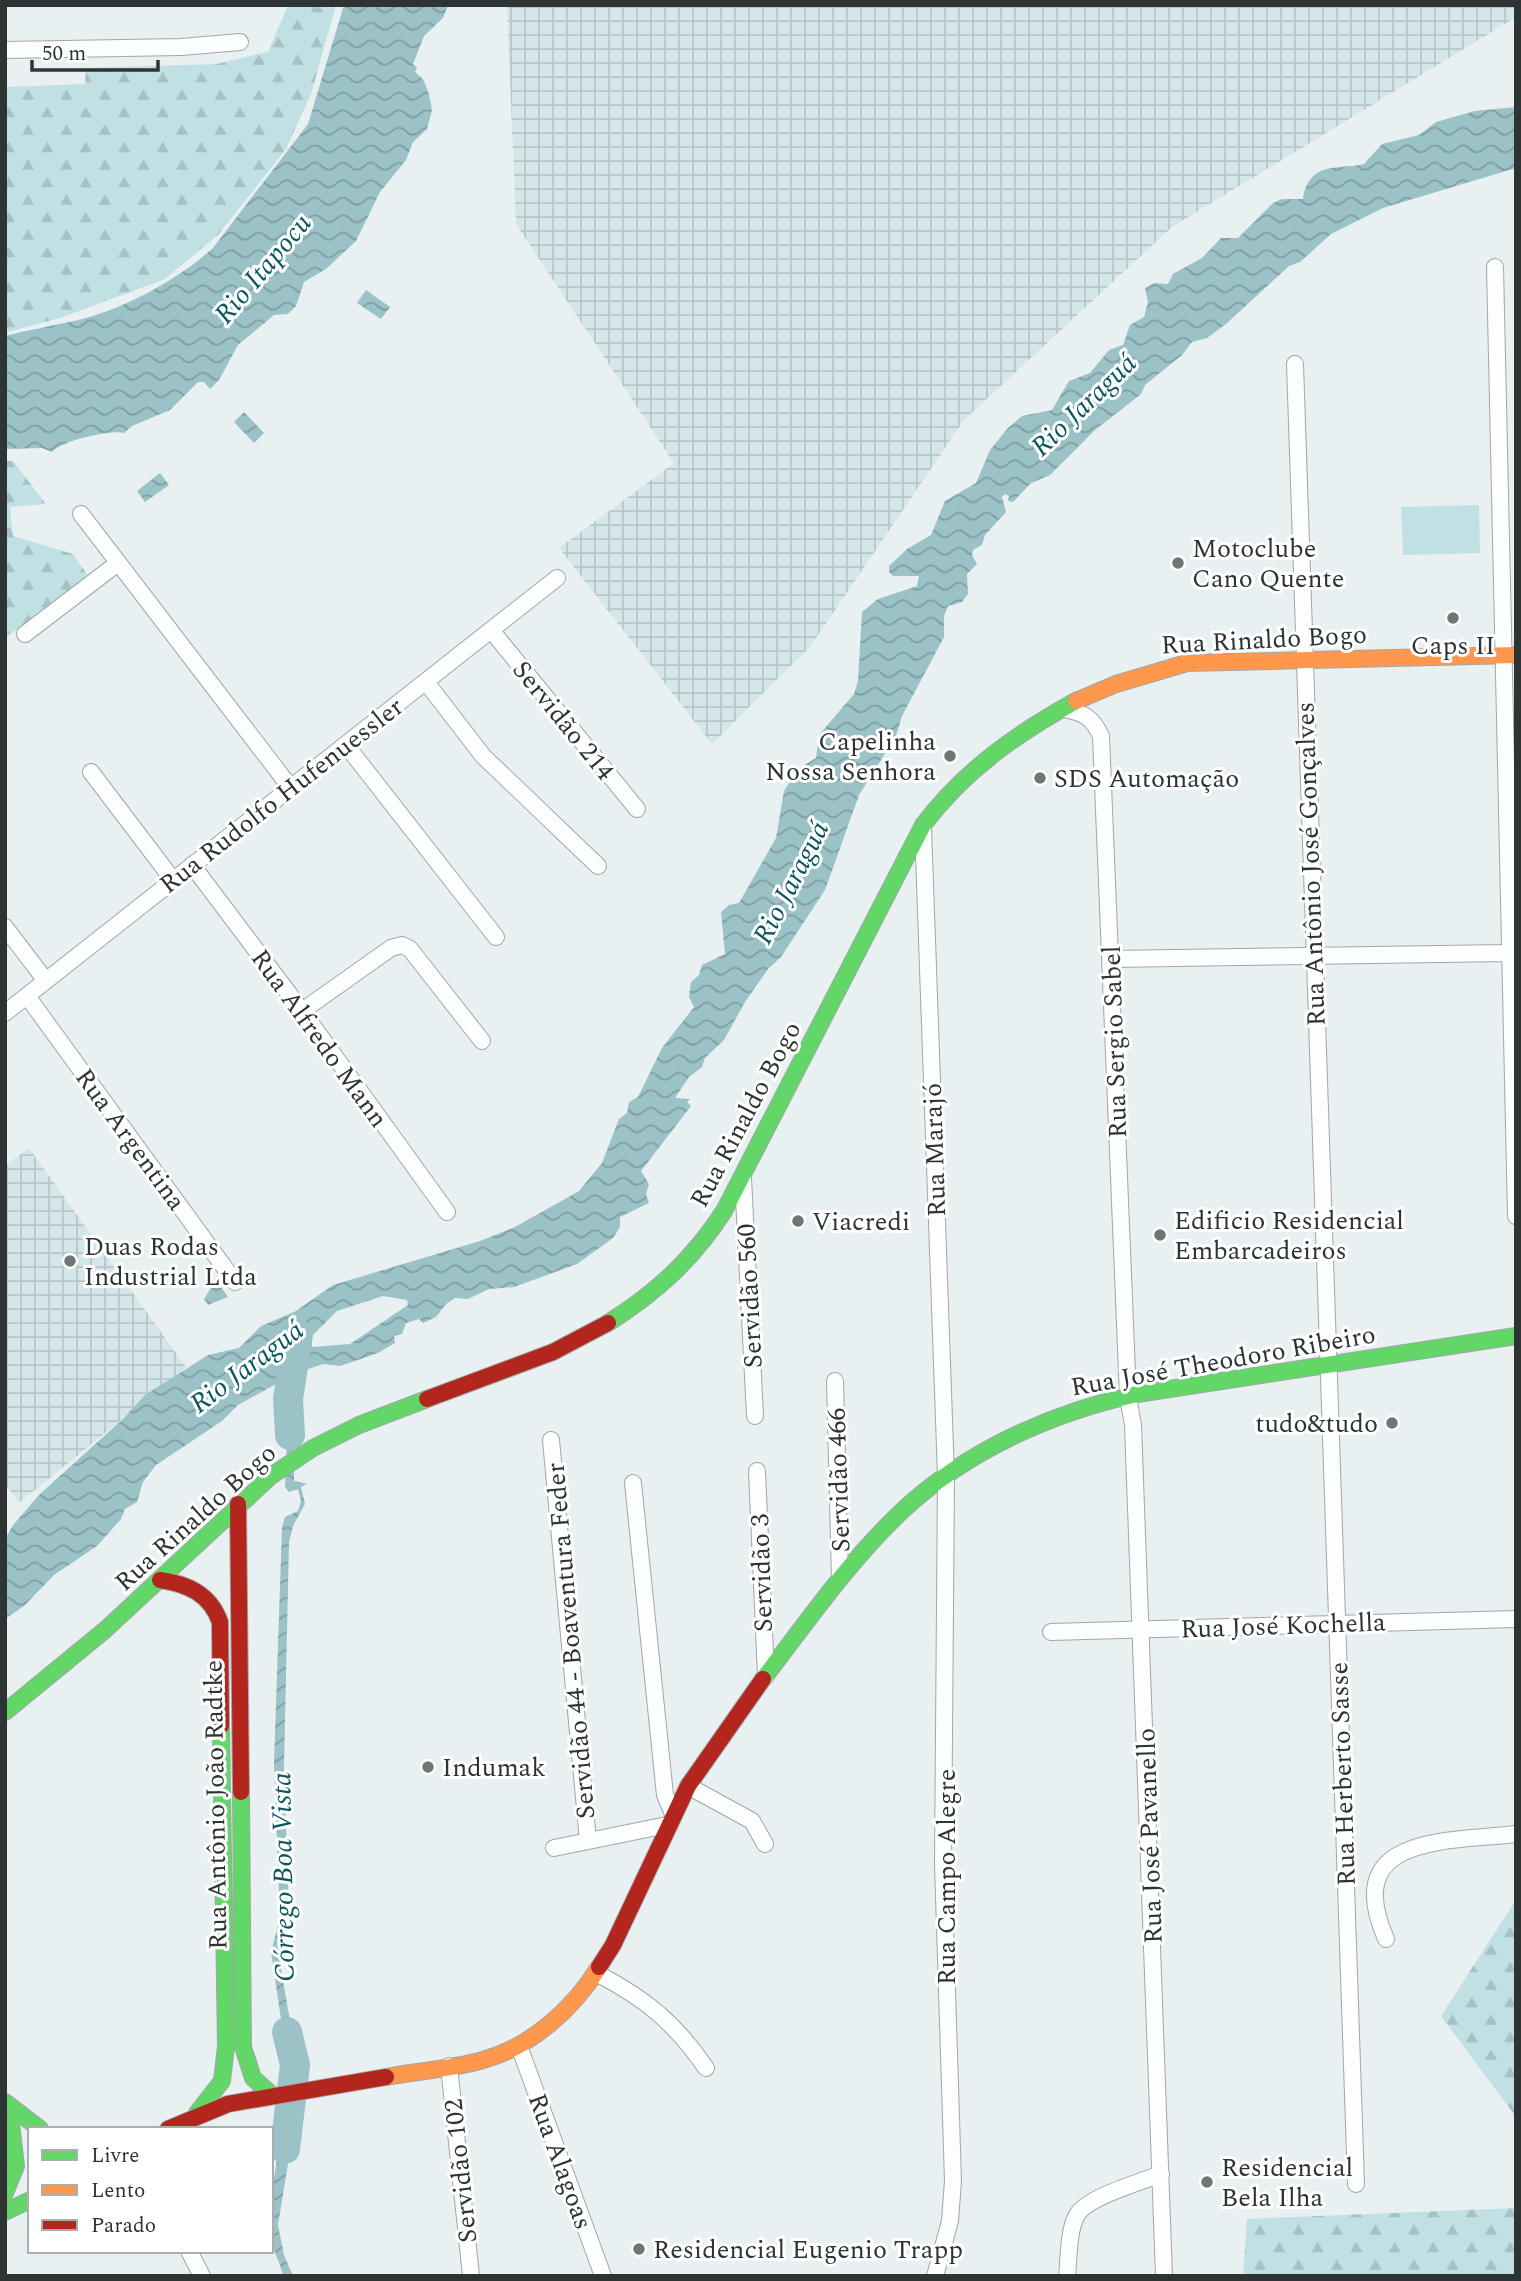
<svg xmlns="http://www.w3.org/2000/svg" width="1521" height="2281" font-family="Spectral,serif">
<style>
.industrial{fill:url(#industrial-grid)}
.green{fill:#c0e0e4}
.forest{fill:url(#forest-firs)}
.water{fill:url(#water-waves);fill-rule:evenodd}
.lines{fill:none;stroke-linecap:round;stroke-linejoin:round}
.river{stroke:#9bc2c7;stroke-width:30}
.street-casing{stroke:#a1a7a8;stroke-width:18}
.fast-casing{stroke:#a1a7a8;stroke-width:18}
.slow-casing{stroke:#a1a7a8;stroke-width:18}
.jam-casing{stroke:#a1a7a8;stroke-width:18}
.street{stroke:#fcfdfd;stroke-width:16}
.fast{stroke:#63d668;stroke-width:16}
.slow{stroke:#ff974d;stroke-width:16}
.jam{stroke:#b3261e;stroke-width:16}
.poi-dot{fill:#6f7676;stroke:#fff;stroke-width:2.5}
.labels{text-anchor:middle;stroke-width:6;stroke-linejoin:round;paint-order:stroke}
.poi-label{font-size:26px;fill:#2e3434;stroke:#fff;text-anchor:start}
.street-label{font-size:26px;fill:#2e3434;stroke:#fff}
.water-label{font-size:28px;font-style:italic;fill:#09575f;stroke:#fff}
</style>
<defs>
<pattern id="industrial-grid" width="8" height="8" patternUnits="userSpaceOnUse" patternTransform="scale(1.75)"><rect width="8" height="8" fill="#d5e6e8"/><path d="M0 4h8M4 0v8" fill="none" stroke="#b7c6c8"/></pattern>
<pattern id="forest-firs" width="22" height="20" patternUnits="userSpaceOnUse" patternTransform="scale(1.75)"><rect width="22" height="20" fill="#c0e0e4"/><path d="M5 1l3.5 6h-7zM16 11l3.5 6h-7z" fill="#a5c1c4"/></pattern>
<pattern id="water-waves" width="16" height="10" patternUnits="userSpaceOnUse" patternTransform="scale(1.75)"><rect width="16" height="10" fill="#9bc2c7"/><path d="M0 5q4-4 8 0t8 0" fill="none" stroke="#7f9ea2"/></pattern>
</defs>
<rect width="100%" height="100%" fill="#e8f0f2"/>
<path class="industrial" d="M507,5h1009v12l-344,210 -208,193 -154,227 -98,97 -153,-196 115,-85 -158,-239z
M29,1148l157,219 -167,136 -14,-19v-318z"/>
<path class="green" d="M1479,505l1,48 -77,2 -2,-48z"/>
<path class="forest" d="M288,5h48l-25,89 -25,55 -68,86 -53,44 -102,38 -58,16v-246l80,-3 1,-16 130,-4 52,-12z
M5,461h8l33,43 -36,3 3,29 60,18 20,29 -88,54z
M1516,1900v217l-75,-101z
M1516,2208v68h-273l4,-57z"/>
<path class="water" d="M344,5h104l-5,13 -19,18 -11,28 4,4 -2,4 8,7 6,15 3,16 -5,19 -14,13 -7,18 -26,32 -24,49 -30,28 -22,13 -8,24 -8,8 -14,1 -36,30 -19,35 -9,9 -6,-7h-6l-28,28 -38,16 -8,7c-12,-4 -64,8 -72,19l-10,-4 -37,1v-113c23,-6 46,-10 69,-15 49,-11 102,-40 139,-73l95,-124z
M1516,107v61l-133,40 -52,26 -31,28 -11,4 -63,58 -19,14 -15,4 -10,13 -37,30 -4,9 -46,36 -45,45 -19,8 -18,19 -5,-1 1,-5 -4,-2 -3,3 4,15 -21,23 -3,10 -9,5 -1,5 5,9 -10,10 1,20 -6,8 -14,4 -4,10v21l-42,79 -6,20 -37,59 -34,95 -44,67 -13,12 -23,33 -21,38 -19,18 -3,9 -13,10 -14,21 15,1 -3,3 4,4 -50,65 8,13 -3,10 3,9 -29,14v10l-7,11 -36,26 -63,23 -25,2 -21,10 -13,-1 -9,6 -10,13 -13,6 -4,-4 -13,4 -4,11 -8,2 1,7 -17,10 -38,13 -17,-2 -29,10 -56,31 -16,16 -66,44 -13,17 -6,20 -12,7 -4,10 -24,27 -43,29 -30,31 -19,13v-80l8,-14 27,-31 84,-76 21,-23 63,-40 31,-7 22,-22 35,-15 37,-26 147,-44 35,-14 64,-36 23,-28 17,-44 8,-6 2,-11 9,-5 24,-49 32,-41 -5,-10 2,-15 8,-7 3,-10 23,-11 -4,-42 8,-7 10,-2 37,-65 8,-47 14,-22 18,-11 3,-23 35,-41 4,-13 4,-69 16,-13 39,-13 2,-10h-26l-4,-4v-6l18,-17 24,-14 14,-34 31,-18 14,-33 18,-22 14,-12 30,-6 17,-29 21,-8 19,-23 14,-5 7,-20 14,-8 4,-15 -3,-14 9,-5 14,1 5,-10 29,-16 19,-20h17l35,-35 9,-4h21c6,-39 36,-29 61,-35l18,-20 37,-9 17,-13 39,-11zM383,1296l24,4 1,5 -58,39 -38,3 -1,-10 26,-26z
M366,290l24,17 -9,12 -24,-16z
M244,412l20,21 -10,10 -20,-21z
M160,473l9,12 -24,17 -8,-11z
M216,1280l12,17 -20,8 -4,-6z
M294,1432v49l13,3 -6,3 4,17 -12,22 -4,16 -5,225 5,145 -8,57 18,103 -10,1 -18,-121 9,-34 -6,-155 8,-236 3,-10 13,-6 3,-10 -3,-12 -9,3 -4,-5 2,-51z
M297,2109l-19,116 6,30 9,21h-10c-2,-13 -10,-23 -11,-36 -6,-40 8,-88 13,-129z"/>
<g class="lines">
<path class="river" d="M290,1435l-2,-36 10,-65
M285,2149l10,-84 -8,-33"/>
<defs>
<path id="street" d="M5,50l176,-3 59,-5
M1495,267l21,949
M1295,364l61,1820
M81,514l209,273
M491,630l146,179
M25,634l93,-71
M426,682l57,74 115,110
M1064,709c20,4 28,8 37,27l27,661 5,28 31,851
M346,745l150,192
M91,772l82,108
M923,827l23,649 -3,388 10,317 -3,40 -15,55
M192,865l110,146 145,201
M5,927l41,54
M1111,959l397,-6
M27,996l208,286
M302,1011l89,-63 11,-3 8,4 72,92
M5,1013l552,-435
M743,1178l12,238
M835,1381l5,198
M551,1440l37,401
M757,1471l9,205
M633,1483l32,312 8,19
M1051,1632l465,-13
M688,1786l64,35 13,23
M554,1848l113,-23
M1386,1939c-46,-105 61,-97 130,-105
M598,1974c48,25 77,49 108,94
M519,2046l84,230
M449,2066l22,210
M189,2251l13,25
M1067,2276c2,-17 1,-46 10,-61 10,-18 64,-33 84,-41"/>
<path id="fast" d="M608,1323c48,-30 85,-64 116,-112l199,-386c42,-55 93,-91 153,-124
M763,1679c44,-57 86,-118 139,-168 64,-60 149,-98 235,-117l379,-58
M5,1712l100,-82 166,-154 42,-28 46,-23 68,-26
M241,1792l2,255 10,31 19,17
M5,2102l35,27
M197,2113l25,-32 4,-35 -5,-320
M5,2193l11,-27 -5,-43
M5,2212l25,-12"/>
<path id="slow" d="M1076,701l40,-17 71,-21 329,-8
M386,2077c32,-6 66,-8 97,-17 48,-13 91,-52 116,-93"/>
<path id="jam" d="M427,1399l126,-47 55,-29
M238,1504l3,288
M160,1580c28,4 50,14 60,42l1,104
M599,1967l14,-22 75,-159 75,-107
M168,2129l60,-25 158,-27"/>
</defs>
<use href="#street" class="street-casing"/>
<use href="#fast" class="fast-casing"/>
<use href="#slow" class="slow-casing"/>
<use href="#jam" class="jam-casing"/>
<use href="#street" class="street"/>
<use href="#fast" class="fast"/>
<use href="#slow" class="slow"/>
<use href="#jam" class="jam"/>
</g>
<g class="poi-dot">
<circle cx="1178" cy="563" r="7"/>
<circle cx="1453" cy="618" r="7"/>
<circle cx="950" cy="756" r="7"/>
<circle cx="1040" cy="778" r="7"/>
<circle cx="798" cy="1221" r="7"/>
<circle cx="1160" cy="1235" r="7"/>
<circle cx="70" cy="1261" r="7"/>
<circle cx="1392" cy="1423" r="7"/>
<circle cx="428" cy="1767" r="7"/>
<circle cx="1207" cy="2182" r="7"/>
<circle cx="639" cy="2249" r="7"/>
</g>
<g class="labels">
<g class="poi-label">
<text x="1192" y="557">Motoclube<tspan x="1192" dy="30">Cano Quente</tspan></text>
<text x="1453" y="654" text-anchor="middle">Caps II</text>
<text x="936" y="750" text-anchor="end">Capelinha<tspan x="936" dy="30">Nossa Senhora</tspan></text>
<text x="1054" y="787">SDS Automação</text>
<text x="1174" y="1229">Edificio Residencial<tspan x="1174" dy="30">Embarcadeiros</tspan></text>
<text x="812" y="1230">Viacredi</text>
<text x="84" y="1255">Duas Rodas<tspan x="84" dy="30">Industrial Ltda</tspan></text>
<text x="1378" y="1432" text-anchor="end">tudo&amp;tudo</text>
<text x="442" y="1776">Indumak</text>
<text x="1221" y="2176">Residencial<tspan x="1221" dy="30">Bela Ilha</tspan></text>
<text x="653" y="2258">Residencial Eugenio Trapp</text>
</g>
<g class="street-label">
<text transform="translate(1264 639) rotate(-3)" y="9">Rua Rinaldo Bogo</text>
<text transform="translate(564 720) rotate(51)" y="9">Servidão 214</text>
<text transform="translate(281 795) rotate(-38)" y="9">Rua Rudolfo Hufenuessler</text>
<text transform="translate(1310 864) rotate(-92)" y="9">Rua Antônio José Gonçalves</text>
<text transform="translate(320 1038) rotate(54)" y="9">Rua Alfredo Mann</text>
<text transform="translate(1114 1042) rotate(-92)" y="9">Rua Sergio Sabel</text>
<text transform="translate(745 1114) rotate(-62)" y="9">Rua Rinaldo Bogo</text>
<text transform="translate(131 1139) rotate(54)" y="9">Rua Argentina</text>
<text transform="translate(934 1150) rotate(-92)" y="9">Rua Marajó</text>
<text transform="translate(749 1296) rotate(-93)" y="9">Servidão 560</text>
<text transform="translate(1223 1360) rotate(-10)" y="9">Rua José Theodoro Ribeiro</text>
<text transform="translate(838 1480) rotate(-92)" y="9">Servidão 466</text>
<text transform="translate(195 1517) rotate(-42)" y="9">Rua Rinaldo Bogo</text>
<text transform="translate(761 1573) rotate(-92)" y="9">Servidão 3</text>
<text transform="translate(1283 1625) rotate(-2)" y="9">Rua José Kochella</text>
<text transform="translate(570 1641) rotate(-95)" y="9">Servidão 44 - Boaventura Feder</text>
<text transform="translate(1342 1774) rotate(-92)" y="9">Rua Herberto Sasse</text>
<text transform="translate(215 1805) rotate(-91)" y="9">Rua Antônio João Radtke</text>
<text transform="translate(1149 1836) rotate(-92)" y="9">Rua José Pavanello</text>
<text transform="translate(946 1877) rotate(-90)" y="9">Rua Campo Alegre</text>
<text transform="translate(561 2161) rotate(70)" y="9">Rua Alagoas</text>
<text transform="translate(460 2171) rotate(-96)" y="9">Servidão 102</text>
</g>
<g class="water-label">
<text transform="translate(262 268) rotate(-50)" y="10">Rio Itapocu</text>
<text transform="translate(1083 404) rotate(-44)" y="10">Rio Jaraguá</text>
<text transform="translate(790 882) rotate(-63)" y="10">Rio Jaraguá</text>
<text transform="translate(246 1366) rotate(-37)" y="10">Rio Jaraguá</text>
<text transform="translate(282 1877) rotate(-91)" y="10">Córrego Boa Vista</text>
</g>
</g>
<rect width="1521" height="2281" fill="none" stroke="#2e3434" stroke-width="14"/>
<rect x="28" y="2127" width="245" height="126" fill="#ffffff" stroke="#abaeae" stroke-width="2"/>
<rect x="42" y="2150" width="35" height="10" fill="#63d668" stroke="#abaeae" stroke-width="2"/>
<text x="91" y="2162" font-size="21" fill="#2e3434">Livre</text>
<rect x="42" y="2185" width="35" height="10" fill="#ff974d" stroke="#abaeae" stroke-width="2"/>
<text x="91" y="2197" font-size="21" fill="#2e3434">Lento</text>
<rect x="42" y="2220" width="35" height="10" fill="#b3261e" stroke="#abaeae" stroke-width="2"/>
<text x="91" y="2232" font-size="21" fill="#2e3434">Parado</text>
<path d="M32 60v10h126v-10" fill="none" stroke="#2e3434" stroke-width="3.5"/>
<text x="42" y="60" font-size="21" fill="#2e3434" stroke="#ffffff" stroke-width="5" paint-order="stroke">50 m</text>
</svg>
